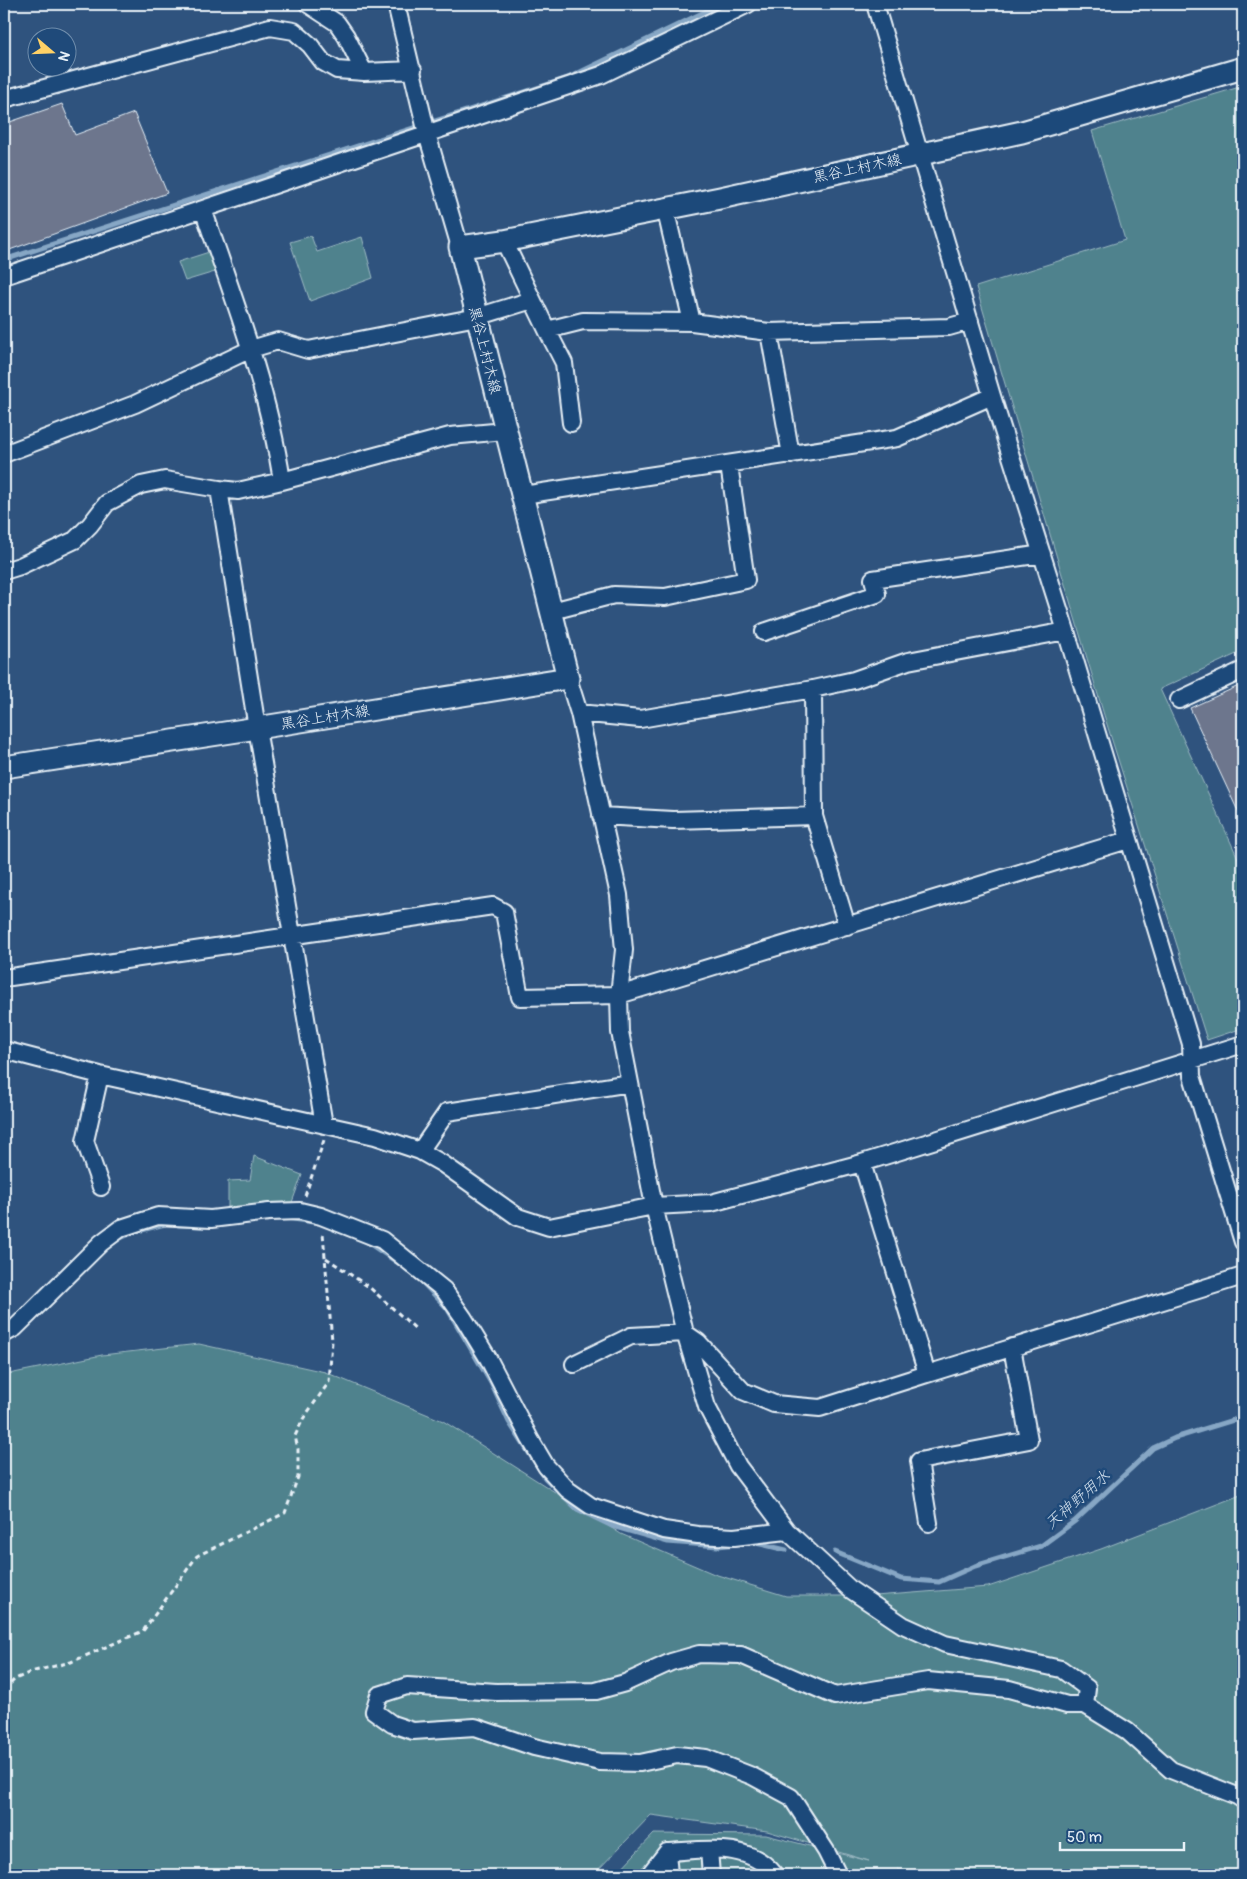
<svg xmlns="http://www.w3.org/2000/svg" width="1247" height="1879" font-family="Pangolin,'Klee One',sans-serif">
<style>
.green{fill:#50828d;stroke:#9cbac2}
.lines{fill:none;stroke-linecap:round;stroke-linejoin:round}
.stream{stroke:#87a7c5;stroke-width:5}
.building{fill:#6d768d;stroke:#e8f1f8}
.minor-casing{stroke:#e8f1f8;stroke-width:20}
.major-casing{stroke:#e8f1f8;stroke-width:25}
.path{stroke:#e8f1f8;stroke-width:3;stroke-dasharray:5 4;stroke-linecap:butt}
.minor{stroke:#1f4a7a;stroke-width:16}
.major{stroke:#1f4a7a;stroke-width:21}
.labels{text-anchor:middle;stroke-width:5;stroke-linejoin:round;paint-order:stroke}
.street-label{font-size:15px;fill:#e8f1f8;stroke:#1f4a7a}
.water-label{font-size:16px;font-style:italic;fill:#d0deeb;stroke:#1f4a7a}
</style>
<rect width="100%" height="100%" fill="#2f537e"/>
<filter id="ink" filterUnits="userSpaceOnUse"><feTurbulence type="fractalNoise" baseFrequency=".02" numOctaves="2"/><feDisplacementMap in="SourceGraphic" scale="10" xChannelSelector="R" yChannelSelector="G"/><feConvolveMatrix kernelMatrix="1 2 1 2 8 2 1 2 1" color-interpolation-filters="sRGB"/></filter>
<g filter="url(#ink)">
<path class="green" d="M1243,86v565l-83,38 83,180v159l-36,12 -103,-325 -128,-428 149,-47 -33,-109z
M311,236l6,16 45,-15 11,41 -63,23 -20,-59z
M209,252l9,19 -33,10 -7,-19z
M254,1156l48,19 -11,30 -63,4v-28l22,-1z
M199,1344l126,28 118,49 178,113 93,40 72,22h89l113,-9 113,-38 142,-55v381h-324l-22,-6 14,6h-296l39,-41 112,1 103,26 -102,-30 -116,-16 -58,60h-589v-500l98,-20z"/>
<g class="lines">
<path class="stream" d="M4,260l564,-182 153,-74
M287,1218l26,4
M178,1225l27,1
M116,1240l18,-8 31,-8
M367,1242l34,23
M423,1283l24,25 44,75 18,39 36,56 32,31 35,17 56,16 50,4 19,-2
M750,1543h6l30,7
M835,1552l66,27 38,3 36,-16 66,-20 34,-25 78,-73 22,-10 68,-21"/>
</g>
<path class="building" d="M62,104l13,31 59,-22 33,80 -163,59v-128z
M1243,684v138l-53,-114z"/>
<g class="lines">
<defs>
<path id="minor" d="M308,4l29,19 9,13 18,36 49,-2
M396,4l31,130 33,113
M875,4l117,392 74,235 125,413 1,32 51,166
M4,99l266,-72 24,4 16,14 13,17 14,8 27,2
M665,208l27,114 77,10
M203,209c31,90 65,179 79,272
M504,241l43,89 36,-9 109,1
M4,276l597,-201 147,-71
M547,330l17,33 7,60
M4,454l131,-50 116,-55 27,-8 30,9 169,-33 55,-17
M791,455l-22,-123 180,-5 21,-6
M523,495l374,-57 95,-42
M4,571l16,-5 55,-26 15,-15 17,-22 34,-18 24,-5 54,9
M552,611l62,-16 51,2 81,-17 -17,-115
M764,632l113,-38 -4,-15 169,-25
M568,678l11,35 40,182 5,55 -5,45 1,37 34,174 31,127 22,74 31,59 49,65 64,59 52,35 42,19 116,25 26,19 -2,17h-18l-58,-16 -81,-8 -93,15 -94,-41 -42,-1 -28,8 -46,21 -29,8 -100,1 -89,-6 -28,9 -5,16 18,13 21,7 62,-4 59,20 66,15 40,1 37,-8 29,3 46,18 39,21 35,54 12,24
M813,689l1,127 33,110
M1179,700l64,-30
M579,713l61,6 173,-30 41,-9 54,-19 158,-30
M601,816l72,4 141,-4
M4,978l489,-72 11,6 16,85 99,-2 509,-155
M4,1050l96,25 275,61 45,15 23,13 75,53 31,10 105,-21 57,-3 151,-40 381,-119
M100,1075l-15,66 16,46
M324,1125l-67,-397 -38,-239 19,2 44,-10 168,-45 55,-5
M420,1151l27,-39 183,-29
M4,1334l11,-6 86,-85 20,-15 37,-12 53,3 58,-7 31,-1 21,5 61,24 62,50 19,27 25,41 42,81 16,27 22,24 23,16 73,24 34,5 36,2 53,-6
M574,1364l57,-28 54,-3 13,9 45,49 31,13 46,4 107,-34 -65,-211
M927,1374l316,-98
M929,1523l-10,-62 110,-21 -17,-93
M1085,1705l42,26 44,39 66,26 6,4
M709,1850l2,25
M649,1875l18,-23
M669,1875l-2,-23c38,-2 81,-11 108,23"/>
<path id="major" d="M4,767l253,-39 311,-50 -108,-431 44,-6 216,-43 302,-66 221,-64"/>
</defs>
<use href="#minor" class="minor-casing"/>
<use href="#major" class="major-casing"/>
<path class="path" d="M305,1196l19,-56
M326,1258l43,29 48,43
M4,1690l11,-11 16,-7 40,-10 72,-31 54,-75 88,-43 13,-36v-28l-3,-13 8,-17 26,-37 3,-41 -9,-108"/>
<use href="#minor" class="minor"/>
<use href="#major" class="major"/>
</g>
</g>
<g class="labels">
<g class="street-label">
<text transform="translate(857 168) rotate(-12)" y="5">黒谷上村木線</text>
<text transform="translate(485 350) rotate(76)" y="5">黒谷上村木線</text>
<text transform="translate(325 717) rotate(-9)" y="5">黒谷上村木線</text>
</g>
<g class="water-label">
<text transform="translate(1077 1499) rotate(-41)" y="6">天神野用水</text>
</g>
</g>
<rect width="1247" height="1879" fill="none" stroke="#1f4a7a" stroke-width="20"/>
<rect x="10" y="10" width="1227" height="1859" fill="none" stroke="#e8f1f8" stroke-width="2" filter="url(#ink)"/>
<g transform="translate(52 52) rotate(109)"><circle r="24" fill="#1f4a7a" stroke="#6f8dac"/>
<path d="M0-4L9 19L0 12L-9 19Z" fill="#ffd166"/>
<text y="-8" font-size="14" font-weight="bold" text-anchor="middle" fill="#e8f1f8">N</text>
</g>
<path d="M1060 1842v8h124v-8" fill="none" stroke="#e8f1f8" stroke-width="2.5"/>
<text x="1067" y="1842" font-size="15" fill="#e8f1f8" stroke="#1f4a7a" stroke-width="4" paint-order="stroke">50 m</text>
</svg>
